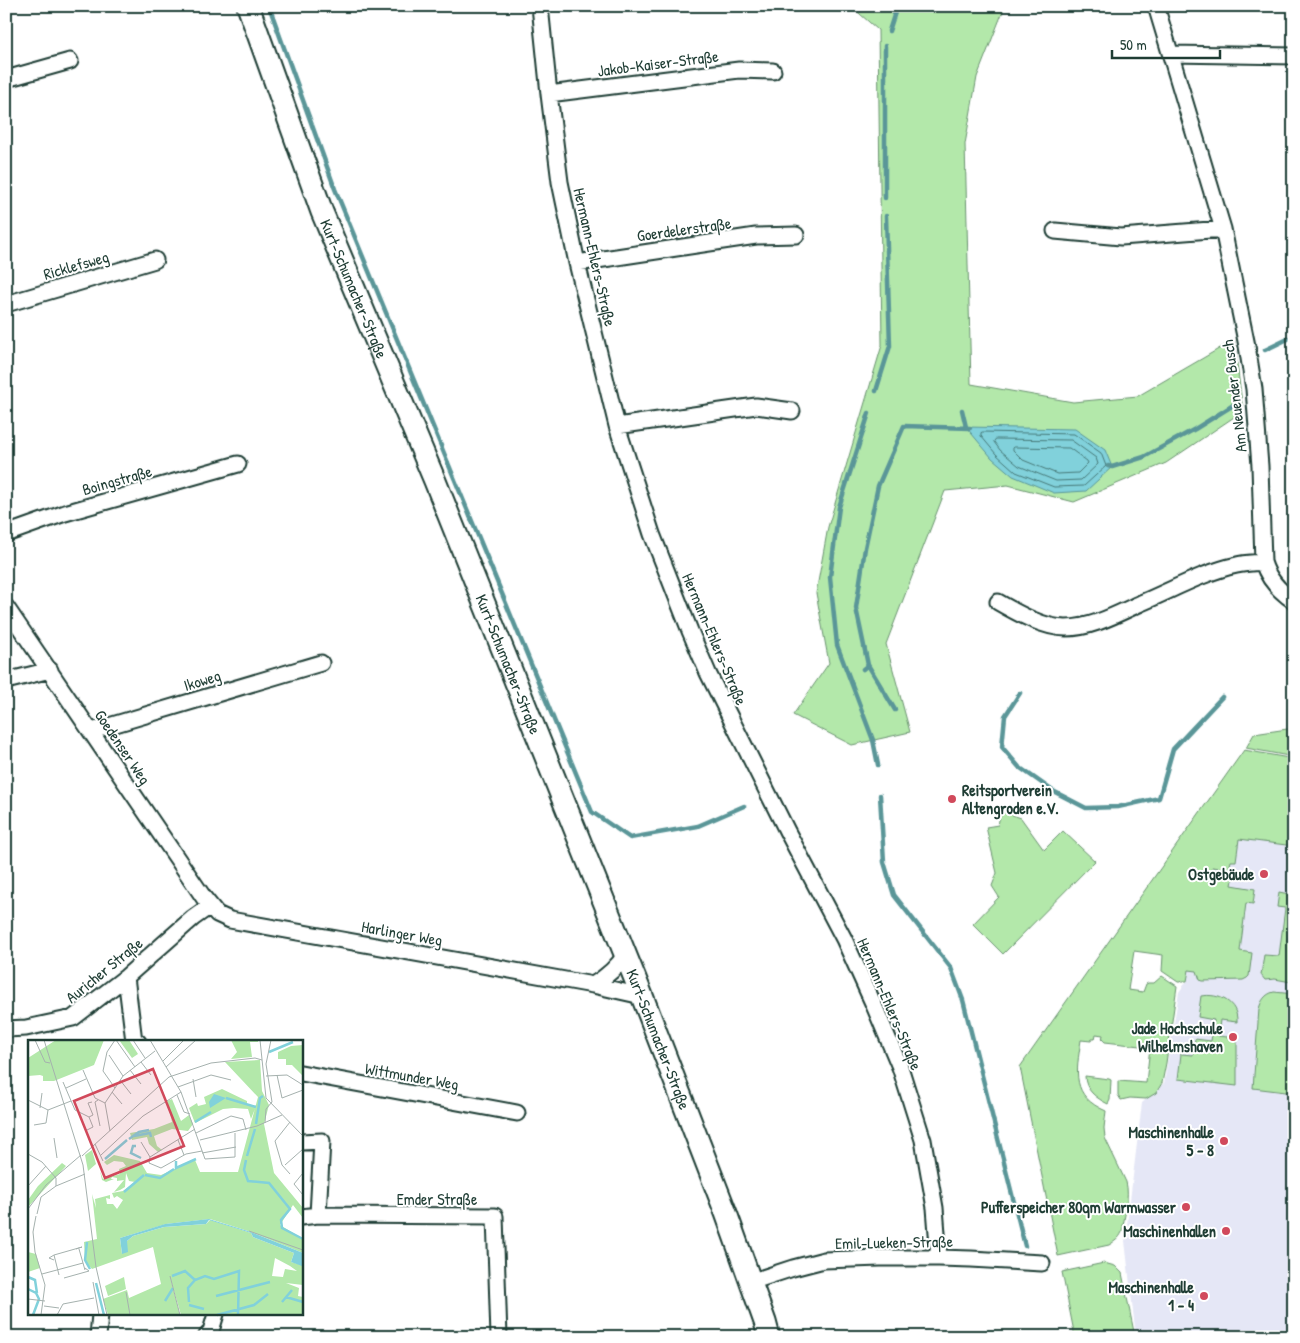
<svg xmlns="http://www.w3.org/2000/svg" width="1300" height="1343" font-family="'Patrick Hand',sans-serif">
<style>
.built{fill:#e5e7f6}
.green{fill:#b3e8aa;stroke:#69926f}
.water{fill:#81d1db;stroke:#5a9698}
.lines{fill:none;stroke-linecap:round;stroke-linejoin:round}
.shore{stroke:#467877;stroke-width:1}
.stream{stroke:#5a9698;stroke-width:4.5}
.street-casing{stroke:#1f3d34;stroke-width:19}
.secondary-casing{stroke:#1f3d34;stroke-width:25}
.street{stroke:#fff;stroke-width:15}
.secondary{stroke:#fff;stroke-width:21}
.poi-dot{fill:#d1495b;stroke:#fff;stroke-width:2}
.labels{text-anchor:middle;stroke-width:4;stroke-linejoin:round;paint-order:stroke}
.street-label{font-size:16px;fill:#1f3d34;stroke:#fff}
.poi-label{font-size:16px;font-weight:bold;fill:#1f3d34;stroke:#fff;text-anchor:end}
.inset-river{fill:none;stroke:#81d1db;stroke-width:2.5}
.inset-road{fill:none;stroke:#a5b1ae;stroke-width:1}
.view{fill:#d1495b;fill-opacity:0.15;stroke:#d1495b;stroke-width:2.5}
.inset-edge{fill:none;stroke:#1f3d34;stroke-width:2.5}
</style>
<rect width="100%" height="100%" fill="#fff"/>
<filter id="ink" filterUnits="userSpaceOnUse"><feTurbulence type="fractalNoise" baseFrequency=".02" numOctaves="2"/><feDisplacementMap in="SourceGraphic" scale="10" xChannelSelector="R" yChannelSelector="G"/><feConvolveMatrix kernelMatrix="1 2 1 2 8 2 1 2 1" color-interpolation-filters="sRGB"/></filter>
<g filter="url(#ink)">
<path class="built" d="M1294,787v550h-158l-11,-96 17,-138 22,-20 15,-91 8,-11 29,-175z"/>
<path class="green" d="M851,6h154l-28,71 -12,67 6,240 102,18 65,-6 96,-56 9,71 -77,52 -92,39 -66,-17 -63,6 -59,153 24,88 -58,13 -59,-30 36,-52 -13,-70 12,-66 54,-182 -4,-315z
M1294,728v29l-48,-9 8,-14z
M1244,750l50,9v87l-55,-7 -3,22h-5l-2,8 -17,-2v5l22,3 -2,10 23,4 -2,15 -7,-1 -6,48 12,2 -3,23 -2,2 -4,2 -40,1 -3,-1 -3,-9 -8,-1 -2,11h-5l-1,1h-3l-16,-11 1,-16 -29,-4 -6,39 15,2 3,-8 2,-1h6l8,-7 15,10 -11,77 -4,20 -6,10 -10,6 -16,-1 -9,2 -3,-5v-14l28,2 4,-36 -45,-5 -3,-3 1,-4 -7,-1 -1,5h-3l-1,2 -10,-1c-5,33 -10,56 25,71l-2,17 1,10 21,44c4,14 -2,36 -4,50 -3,7 -7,9 -13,13l-51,11 -38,-189z
M1001,811l20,7 23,32 19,-19 32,30 -92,93 -30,-30 26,-27 -7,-11 5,-13 -11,-46 12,-2z
M1279,892l15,3 -7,46 7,2v33l-1,4 -2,2 -16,-3 -10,1 -4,-5 3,-20 15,1 6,-48 -8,-1z
M1274,992l20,2v99l-41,-5 6,-79c2,-8 6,-15 15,-17z
M1201,996c18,-3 37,6 36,26l-17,-2 -2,16 19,2v48l-59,-7 3,-25 12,1 2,-16 16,2 3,-21 -16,-3z
M1085,1076l24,3 2,1 -1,20 -2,4c-12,-6 -23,-14 -23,-28z
M1104,1263l11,3 7,7 13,64h-60l-13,-65z"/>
<path class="water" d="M966,427l109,2 30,21 7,17 -26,24 -32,2 -41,-17 -21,-18z"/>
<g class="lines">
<path class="shore" d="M983,432l91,2 27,19 5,13 -22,20 -30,1 -38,-15 -20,-18 -15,-18v-3z
M996,439l75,1 25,18 2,6 -17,16 -25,1 -37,-15 -19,-16 -6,-8z
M1015,447l54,1 18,13 1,2 -10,10 -21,1 -34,-14 -10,-10v-2z"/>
<path class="stream" d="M269,6l66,183 257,623 38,26 68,-12 46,-20
M889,31l8,-25
M885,198v-152
M1265,350l29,-14
M876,391l14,-45 -4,-130
M962,410l4,17
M869,413l-30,94 -9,70 7,68 36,95 5,25
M1108,466l4,1 32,-10 51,-28 40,-25
M868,665l27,45
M863,669l5,-4 -12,-57 9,-60 13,-62 26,-60 66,2
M1020,693l-15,23 -3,31 17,20 34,24 33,17 32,-1 41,-9 14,-49 49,-52
M880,795l4,67 10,33 57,73 12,32 62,246"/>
<defs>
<path id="street" d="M540,6l9,88 11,88 17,81 40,163 35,108 38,97 18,42 79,158 57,108 29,64 27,64 23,73 12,68 4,50
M1156,6l67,223 24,117 7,43 6,77 3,96c5,17 16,29 31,39
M1171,54l123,2
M6,79l64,-18
M549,94l190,-24 34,1
M1055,231l66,6 102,-8
M577,263l179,-27 40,-1
M6,304l149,-44
M617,426l139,-20 36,5
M6,534l59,-21 173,-49
M998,602c19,11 46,26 68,26 26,0 51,-14 75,-25 31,-13 63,-31 96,-38 8,-2 18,-2 26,-3
M6,607l198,291 13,16 13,6 363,65 49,11
M6,681l44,-11
M92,731l229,-68
M126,977l8,64 4,1
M593,985c13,-8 24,-17 32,-30
M6,1029l20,-1 47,-10 53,-41 67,-59 17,-12
M301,1073l216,40
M301,1142l21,-1 -4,74
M301,1217l17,-2 177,1 4,121
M750,1282l43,-14 31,-8 56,-2h59l32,1 71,4
M98,1337l2,-23
M206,1337l5,-6 5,-17"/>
<g id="secondary">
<path id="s1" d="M248,6l74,206 113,269 207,515 84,217 39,109 4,15"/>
</g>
</defs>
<use href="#street" class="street-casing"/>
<use href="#secondary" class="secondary-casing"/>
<use href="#street" class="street"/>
<use href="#secondary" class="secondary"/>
</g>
</g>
<g class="poi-dot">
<circle cx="952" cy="799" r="5"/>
<circle cx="1264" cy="874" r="5"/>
<circle cx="1233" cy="1037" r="5"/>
<circle cx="1224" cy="1141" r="5"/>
<circle cx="1186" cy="1207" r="5"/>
<circle cx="1226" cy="1231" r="5"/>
<circle cx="1204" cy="1296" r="5"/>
</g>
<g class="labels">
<g class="street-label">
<text transform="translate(658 63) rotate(-7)" y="6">Jakob-Kaiser-Straße</text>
<text transform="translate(684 229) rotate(-8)" y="6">Goerdelerstraße</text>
<text transform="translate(595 257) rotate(77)" y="6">Hermann-Ehlers-Straße</text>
<text transform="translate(76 265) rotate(-16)" y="6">Ricklefsweg</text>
<text dy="6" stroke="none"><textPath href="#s1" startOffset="302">Kurt-Schumacher-Straße</textPath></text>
<text transform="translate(1234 396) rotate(-97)" y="6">Am Neuender Busch</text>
<text transform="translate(117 480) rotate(-16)" y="6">Boingstraße</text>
<text transform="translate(715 639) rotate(67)" y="6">Hermann-Ehlers-Straße</text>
<text dy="6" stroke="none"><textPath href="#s1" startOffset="708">Kurt-Schumacher-Straße</textPath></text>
<text transform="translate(202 680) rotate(-17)" y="6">Ikoweg</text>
<text transform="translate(123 747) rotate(56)" y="6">Goedenser Weg</text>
<text transform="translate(402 933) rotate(10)" y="6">Harlinger Weg</text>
<text transform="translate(104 970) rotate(-39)" y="6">Auricher Straße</text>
<text transform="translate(890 1004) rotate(67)" y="6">Hermann-Ehlers-Straße</text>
<text dy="6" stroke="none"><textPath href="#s1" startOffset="1112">Kurt-Schumacher-Straße</textPath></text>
<text transform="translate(412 1076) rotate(10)" y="6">Wittmunder Weg</text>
<text x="437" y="1205">Emder Straße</text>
<text transform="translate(894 1242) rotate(-1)" y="6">Emil-Lueken-Straße</text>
</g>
<g class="poi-label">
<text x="962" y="796" text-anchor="start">Reitsportverein<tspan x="962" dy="18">Altengroden e.V.</tspan></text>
<text x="1254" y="880">Ostgebäude</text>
<text x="1223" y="1034">Jade Hochschule<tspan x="1223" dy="18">Wilhelmshaven</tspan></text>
<text x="1214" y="1138">Maschinenhalle<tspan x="1214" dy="18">5 - 8</tspan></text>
<text x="1176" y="1213">Pufferspeicher 80qm Warmwasser</text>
<text x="1216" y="1237">Maschinenhallen</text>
<text x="1194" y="1293">Maschinenhalle<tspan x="1194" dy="18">1 - 4</tspan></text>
</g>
</g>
<g transform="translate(28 1040)">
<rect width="275" height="275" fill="#fff"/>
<path d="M28,0h48l-10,25 -40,16h-11v-5l-3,-1 -12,1v-18zM91,0h10l9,14 -6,4zM203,0h27v2h-8l2,15 -21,2 6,-7zM275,5v31l-11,-11h-6v-6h-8v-7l13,-6zM232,20l2,31 7,14 -5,19 10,49 29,35v10l-10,-13 -13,20 23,14v14l-52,-21 -41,-13 -44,5 -46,14 2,16 5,-13 6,-5 31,-9 42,-3 4,-4 41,13 2,4 41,16 -3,9 11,3 1,-3v23l-17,-2 13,5 -1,8 5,1v18h-122l-11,-38 10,38h-72l-5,-16 24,-9 2,8 32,-14 -8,-37 -61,22 -7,-8 -1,-19 13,-3 -5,-45 4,14 -1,-9 15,-4v4l-4,-1 1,6h6l4,5 6,-9 -6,-4 -3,2 -2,-5 11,-2 12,-9 -6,-1 -3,-8 -1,14 -5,3 -6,2 10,-12 -7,1v-3l-5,-1 -1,2h3l-8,3 -4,-2 -2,-9 3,8 17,-5 -1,-5 7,-3 -3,-4 -9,-1 -7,4 -3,-3 10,-7 26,6 7,12 14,2 34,-15 5,12h38l20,-75 -33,-35zM247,218l15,8 7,5 -12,-2 -2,8 -11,-1zM194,49l25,12v3l9,2 -5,13 -3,-10 -14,-1 -11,1 -28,14 -6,-15 8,-5 1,3 8,-2 -2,-7zM144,59l9,22 8,-6 4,9 -5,7 -16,-2 -18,7 3,10 5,4 -4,2 -9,-8 -2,-7 -15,3 -2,-7 24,-4 18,-7 -5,-21zM64,110l4,14 -8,7 -3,-16zM34,123l4,3 -38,41v-7l10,-14zM0,212l8,2 4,14 -12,4zM96,237l2,12 -18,7 -3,-10z" fill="#b3e8aa" fill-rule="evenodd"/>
<path d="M186,54l12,4 -16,10 -1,-6zM181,179l42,13 52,21 -1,13 -11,-4 3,-9 -41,-16 -2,-4 -42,-13 -3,4 -42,3 -31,9 -6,5 1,11 -6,2 -2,-16 45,-14z" fill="#81d1db"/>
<path class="inset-river" d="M241,12l24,-10M198,58l30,9M167,82l16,-10M228,84l4,-26 3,-2M106,96l16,-3 1,4M101,99l10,-7 10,-2M108,106h-3l-2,7 10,5M219,116l8,-27M77,119l22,-19M218,120l-2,10 4,11 21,2 21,26 -9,11 1,8 21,11M148,121v7l20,-9M117,135l15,3 14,-9M96,152l20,-17M59,202l-2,18 5,9M144,236l13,-5 10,9M0,237l7,3 2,13M68,243l8,32M0,249l8,4 3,6 -6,16M188,256l54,-14M258,257l17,5M137,261l8,-13M161,262l-1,-14 7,-8 10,-4 9,3 25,-8 -1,44M254,262l10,-12M161,265l15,4M189,275l37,-10 14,-11"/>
<path class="inset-road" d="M7,0l10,22 5,1M16,0l39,125 13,102 11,48M87,0l-8,12 -4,19 12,17M88,0l19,27M105,0l12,18M122,0l31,52 24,67 30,-2v-24M232,0l6,58 37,38M81,15l14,21M135,21l21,-21M113,22l10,13M138,27l30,-27M55,30l12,28 10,5M102,30l11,14M249,35l5,23 21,-8M238,36l21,-1 16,10M165,39l3,18M92,40l11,14M35,42l12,28 14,7 4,10 -8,4M150,47l33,-12 20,5M38,48l20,-9M84,52l10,12M149,55l7,17 6,2M0,60l20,10 23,-9M70,60l-3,2 5,24M77,63l18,-27 32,-25M77,63l5,28M12,68l2,-15M61,77l4,-2 -5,-12 4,-1M237,83l1,-14 6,-7 -6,-38 5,-24M6,85l12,-2 2,-13M167,89l-45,28 -1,6 12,5 25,-14 16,-3M168,93l35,-17 12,3 3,11M26,98l3,20M150,100l6,15M172,100l57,-14 25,-11M247,101l7,24 8,9M247,101l15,-19M113,102l9,15M67,104l8,17M174,113l34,-6M0,114l14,8 14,16v8l-15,11 -4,17M73,115l42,-39 38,-24M54,116l87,-79 42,-14 44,-5 7,2M257,125l18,-16M275,133l-9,11 9,11M0,146l18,-20M28,146l29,-12M0,169l18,-24 35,-30M8,176l-3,16 2,20 10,33 -4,30M221,191l54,19M51,209l6,21M26,215l28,-8 -6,2M26,220l-5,-2 5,-3 5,20M14,234l41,-11M142,236l10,39M36,238l25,-7 -4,-3M65,242l6,33M98,252l4,23M0,259l17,2M16,266l15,2M29,275l6,-11 31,-6"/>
<path class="view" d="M125,29l31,77 -79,32 -31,-77z"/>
<rect width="275" height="275" class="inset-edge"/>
</g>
<rect width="1300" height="1343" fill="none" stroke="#fff" stroke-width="25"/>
<rect x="12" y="12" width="1275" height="1318" fill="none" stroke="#1f3d34" stroke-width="2" filter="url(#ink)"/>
<path d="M1112 50v8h108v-8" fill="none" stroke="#1f3d34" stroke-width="2.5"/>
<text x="1120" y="50" font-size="15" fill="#1f3d34" stroke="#ffffff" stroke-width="4" paint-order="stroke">50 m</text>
</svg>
